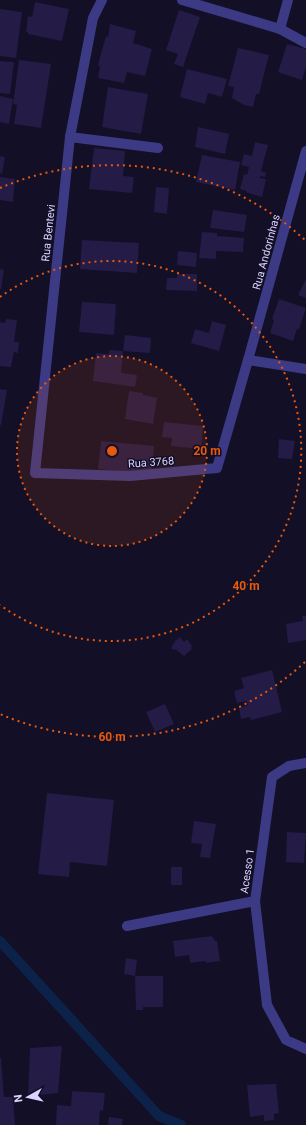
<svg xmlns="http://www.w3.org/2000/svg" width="306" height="1125" font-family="Roboto,sans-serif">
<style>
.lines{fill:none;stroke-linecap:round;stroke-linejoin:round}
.stream{stroke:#0c2248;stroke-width:10}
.building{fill:#241b47}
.service{stroke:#3d3a85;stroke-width:10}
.minor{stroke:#3d3a85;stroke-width:10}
.ring{fill:none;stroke:#e8590c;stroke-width:2;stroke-dasharray:2 4}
.labels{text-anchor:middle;stroke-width:3;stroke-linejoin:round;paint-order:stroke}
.street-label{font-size:11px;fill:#d9d4ff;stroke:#130f26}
.centre{fill:#e8590c;stroke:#130f26;stroke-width:2}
.ring-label{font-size:12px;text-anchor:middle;font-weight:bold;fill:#e8590c;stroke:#130f26;stroke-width:3;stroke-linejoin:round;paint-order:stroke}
</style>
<rect width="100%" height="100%" fill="#130f26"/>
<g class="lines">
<path class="stream" d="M0,941l159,175 22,9"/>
</g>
<path class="building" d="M35,2l34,7 -7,32 -34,-7v-2h-2l2,-16 4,1z
M0,9l22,3 -6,46 -16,-2z
M179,10l21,7 -17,50 -9,-3 4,-10 -12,-4z
M110,24l26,7 -3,12 19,6 -7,27 -18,-4 -3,11 -26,-5 2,-12h-2l2,-9 6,-21 2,1z
M287,44l19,5v18l-4,13 -24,-8z
M238,48l31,7 -10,39h-3l-3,13 -9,-2 -12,-7 2,-11 -6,-1z
M19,60l32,4 -10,64 -27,-4 3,-19 -4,-1z
M0,61l14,1 -4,32 -10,-1z
M187,69l40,10 -5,18 -14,-4 -3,11 -25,-7z
M108,87l40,7 -7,40 -39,-7z
M0,96l13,3 -4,25 -9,-2z
M198,127l31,7 -4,20 -30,-7z
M255,142l13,3 -7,26 5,2 -1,4 -5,-1v2l6,1 -4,18 -16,-5 1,-1 -7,-2 4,-15 3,1 2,-8 -8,-2 3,-11 8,2z
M94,148l31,3 -2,25 11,1 -2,16 -43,-4z
M202,155l38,7 -5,28 -39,-8z
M0,156l5,1 -3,17 -2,-1z
M0,177l15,2 -2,23 -13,-2z
M156,187l13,1 -2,26 -13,-2z
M213,210l34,5 -3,17 -34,-4z
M202,232l15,1v3l27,2 -1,14 -27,-1v8l-17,-1z
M82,240l57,3 -2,30 -57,-4z
M178,251l19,2 -1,14 -19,-2z
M0,269l4,1 -3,19h-1z
M177,274h20v17l-31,-1 1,-12h10z
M306,279v19l-8,-3z
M279,299l27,9 -7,21h-2l-4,12 -23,-8 4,-13 -2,-1z
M82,302l34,2 -2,31 -35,-3z
M6,319l11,1 -3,22h5l-1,11 -4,-1 -3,15 -11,-1v-44l5,1z
M212,321l14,4 -7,26 -28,-8 4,-14 14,4z
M125,335l26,3 -1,15 -27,-2z
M109,350l14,1 -2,22 16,2 -2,12 -42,-6 3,-28 13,1z
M0,389l7,1 -6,35h-1z
M129,391l14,2v2l14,3 -4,26 -28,-5z
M164,422l39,4 -2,23 -30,-3 1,-8 -10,-1z
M279,439l16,2 -3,18 -14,-1z
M101,441l53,5 -2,28 -54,-5z
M302,616h4v24l-18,3 -2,-19 17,-3z
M180,637l4,5 3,-3 5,7 -1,2 1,1 -8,7 -9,-7 -1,1 -3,-2 4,-7z
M272,670l10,42 -31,8 -1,-3 -9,2 -2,-11 9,-3 -2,-4 -9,2 -3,-12 10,-3 -3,-10z
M165,704l9,20 -19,8 -9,-20z
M47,793l67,7 -7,66 -37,-4 -1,15 -31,-3z
M194,821l22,3 -6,34 -10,-1 2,-13 -11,-1z
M287,832l19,1 -2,30 -18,-1z
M171,867h11v18h-11z
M212,936v2h2l1,3h2l3,20 -14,2v-2l-16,2 -1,-8 -14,2 -2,-16z
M126,958l11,2 -2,16 -11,-2z
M135,976h28v31h-20v3h-7z
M62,1046l-4,47 -30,3 2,-48z
M0,1058h1l3,39h9l2,28h-15z
M276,1084l3,29 -5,1v6l-10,1v-6l-14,2 -3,-32z
M72,1091l33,2 -2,18 -3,-1 -1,15h-43l1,-20 14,1z
M109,1117l14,2 -1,6h-14z"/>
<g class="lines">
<path class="service" d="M288,0l-8,29 26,14
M70,137l88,11
M248,360l58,-209
M127,926l128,-25 17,-124 17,-11 17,-3"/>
<path class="minor" d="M102,0l-9,18 -23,119 -35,336 95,3 87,-8 31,-108 58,9
M182,0l98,29
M255,901l12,104 19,35 20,9"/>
</g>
<circle cx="112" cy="451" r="95" fill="#e8590c" fill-opacity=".12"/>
<g class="ring">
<circle cx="112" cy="451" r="95"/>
<path d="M0 297A190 190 0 1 1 0 605"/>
<path d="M305 662A286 286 0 0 1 0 714M0 188A286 286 0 0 1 305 240"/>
</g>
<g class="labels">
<g class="street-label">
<text transform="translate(48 233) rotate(-84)" y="4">Rua Bentevi</text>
<text transform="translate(266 252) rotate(-75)" y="4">Rua Andorinhas</text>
<text transform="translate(151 462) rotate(-4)" y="4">Rua 3768</text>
<text transform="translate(247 871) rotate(-82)" y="4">Acesso 1</text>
</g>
</g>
<circle cx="112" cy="451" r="6" class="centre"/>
<g class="ring-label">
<text x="207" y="455">20 m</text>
<text x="246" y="590">40 m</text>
<text x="112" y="741">60 m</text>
</g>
<g transform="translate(28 1097) rotate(262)" stroke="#130f26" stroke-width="3" paint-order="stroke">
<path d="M0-3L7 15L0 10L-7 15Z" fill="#d9d4ff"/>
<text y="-6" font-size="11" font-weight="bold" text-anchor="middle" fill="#d9d4ff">N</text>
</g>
</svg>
